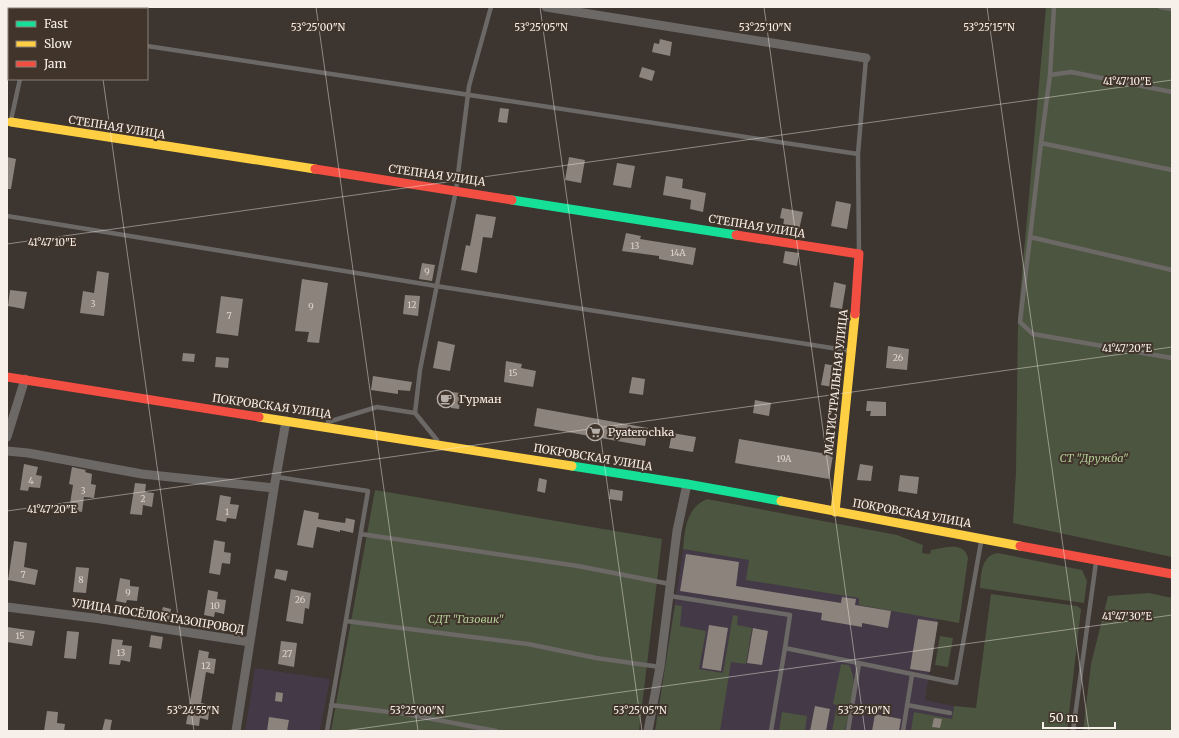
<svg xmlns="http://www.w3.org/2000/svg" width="1179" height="738" font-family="Merriweather,serif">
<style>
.industrial{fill:#443946}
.green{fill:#4c5540}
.building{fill:#8c837c}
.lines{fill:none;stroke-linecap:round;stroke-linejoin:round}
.lane{stroke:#6b6866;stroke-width:4.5}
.street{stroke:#6b6866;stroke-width:9}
.fast{stroke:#16e098;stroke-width:9}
.slow{stroke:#ffcf43;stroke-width:9}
.jam{stroke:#f24e42;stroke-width:9}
.ticks{fill:none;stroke:#f7efe9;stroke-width:1;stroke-opacity:0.45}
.labels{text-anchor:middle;stroke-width:4;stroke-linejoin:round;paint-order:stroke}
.number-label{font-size:9px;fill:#dcd4ce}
.street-label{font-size:11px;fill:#f7efe9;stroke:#41342b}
.poi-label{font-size:11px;fill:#f7efe9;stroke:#41342b;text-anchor:start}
.park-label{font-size:11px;font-style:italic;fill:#b2cd96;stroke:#41342b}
.ticks-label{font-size:10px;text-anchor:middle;fill:#f7efe9;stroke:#41342b;stroke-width:4;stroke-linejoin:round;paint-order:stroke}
</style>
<rect width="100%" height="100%" fill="#3c3530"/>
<path class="industrial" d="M683,549l259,42 -17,109 29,6 -4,25h-295z
M255,668l75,11 -10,52h-75z"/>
<path class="green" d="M1046,7h126v550l-159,-34 3,-51 2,-154z
M375,490l287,49 -23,192h-308z
M707,499l190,36 26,10 -1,8 8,1 1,-4c14,-2 33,-9 37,8l-9,65 -100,-18v-7l-113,-18 3,-20 -66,-11c2,-20 3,-41 24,-50z
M998,553l84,17 5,11 -3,22 -104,-15c1,-13 1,-33 18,-35z
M1149,593l23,5v133h-89l8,-67 17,-68z
M991,594l86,12 4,3 -14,122h-156l3,-19 38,7 2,-13 22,2z
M675,605l7,1 -2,20 26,5 -7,38 24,4 10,-58 5,1 -1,9 15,3 -6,36 -15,-2 -11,69h-65z
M940,636l13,2 -5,29 -13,-2z
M841,664l8,1c11,19 0,46 -4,66h-13l5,-26 -4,-1z
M782,712l25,4 -2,15h-26z"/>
<path class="building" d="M660,39l12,3 -2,14 -18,-4 2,-9 5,1z
M642,67l13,4 -3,10 -13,-4z
M500,108l9,1 -2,14 -9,-1z
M7,157l9,2 -5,30h-4z
M569,157l16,3 -4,23 -16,-3z
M617,163l18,3 -4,22 -18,-3z
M666,176l17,3 -1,9 24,5 -3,19 -13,-3 1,-9 -28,-5z
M836,201l15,3 -4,25 -16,-3z
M782,208l21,4 -4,18 -16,-3 1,-8 -4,-1z
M476,214l20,3 -4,21 -9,-1 -6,36 -16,-3 5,-25 4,1z
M626,233l15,3 -1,3 56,9 -3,17 -34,-6v-3l-37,-5z
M785,251l14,2 -2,13 -14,-3z
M422,263l13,2 -3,16 -13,-2z
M97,271l12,2 -5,43 -24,-3 3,-22 11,2z
M302,279l26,4 -9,60 -12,-1 2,-10 -14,-1z
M834,282l12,3 -4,24 -12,-2z
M10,290l17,2 -3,17 -16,-3z
M405,295l15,1 -2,20 -15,-2z
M221,296l22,3 -5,37 -22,-3z
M438,341l17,4 -5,26 -17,-3z
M888,346l21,3 -2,21 -21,-2z
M183,353l12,1 -1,8 -12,-1z
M216,357l13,1 -1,10 -13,-1z
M506,361l16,3 -1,4 15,3 -3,16 -29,-5z
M825,364l17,3 -3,21 -18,-3z
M373,376l39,6 -2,9 -12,-1v4l-27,-4z
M632,377l13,2 -2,16 -14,-2z
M440,391l21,2 -2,16 -8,-1v-4l-12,-1z
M755,400l16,3 -2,13 -16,-3z
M867,401l19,1v14h-16l1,-5h-5z
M537,408l111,20 -3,18 -111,-20z
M672,433l24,4 -3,15 -24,-4z
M739,439l94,16 -4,24 -94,-16z
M24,464l14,3 -2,8 6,1 -2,12 -11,-1 -1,4 -8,-1z
M860,464l13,2 -2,15 -14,-1z
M72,467l14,3 -1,2 7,2 -1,10 5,1 -2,13 -10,-1 -2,15 -13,-2 4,-25 -4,-1z
M900,475l19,2 -2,17 -19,-3z
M539,478l8,2 -2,13 -8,-2z
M135,483l11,1 -1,8 9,1 -2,14 -9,-2 -1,10 -12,-1z
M610,489l13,2 -1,10 -13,-2z
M220,495l11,2 -1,7 9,1 -3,14 -9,-1 -1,4 -10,-2z
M304,510l15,3 -1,6 27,4 1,-5 9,2 -2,13 -13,-3v2l-23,-5 -4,21 -16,-3z
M214,540l11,2 -1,10 7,1 -1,11 -8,-1 -2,12 -11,-2z
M14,541l13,2 -3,24 14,3 -3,15 -27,-5z
M686,554l53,8 -3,24 105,17 1,-6 14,2 -1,6 36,6 -3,17 -26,-5v4l-41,-7 1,-7 -142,-22z
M76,567l13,1 -3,25 -13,-1z
M276,569l12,2 -2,10 -12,-3z
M120,578l10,2v6l9,1 -2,14 -10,-1 -1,3 -10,-2z
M291,589l20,4 -2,16 -4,-1 -2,16 -17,-3z
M208,590l10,2 -1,7 9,1 -2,14 -9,-2 -1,5 -10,-2z
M163,607l8,2 -2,11 -9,-2z
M918,619l20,3 -8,50 -20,-3z
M709,625l19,3 -7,43 -19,-3z
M7,627l28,4 -3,15 -25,-4z
M753,628l15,3 -6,34 -15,-2z
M67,631l12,1 -3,27 -12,-1z
M151,635l12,2 -2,12 -12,-2z
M112,639l11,1 -1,5 10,1 -2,16 -9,-2 -1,5 -11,-1z
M281,641l16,2 -3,24 -16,-3z
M199,650l10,2 -1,6 8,1 -2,15 -8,-2 -5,31 9,2 -2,15 -8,-2 -1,8 -13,-2z
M276,692l7,1 -1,9 -7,-1z
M815,706l15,3 -4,22h-16z
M47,711l11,1 -1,11 8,1 -1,7h-20z
M875,714l26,5 -2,12h-27z
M269,717l20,3 -2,11h-20z
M934,718l8,1 -2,9 -8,-1z
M105,719l7,1 -2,11h-8z"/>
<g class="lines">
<path class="lane" d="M1160,7l12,2
M37,9l1,-2
M147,46l711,108
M1050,75l4,-68
M11,120l9,-41
M1041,143l9,-68 21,-3 101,20
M7,216l429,70 415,65
M1030,237l11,-94 131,27
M859,252l-1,-98 8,-96
M1172,270l-142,-33 -10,85 13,12 139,24
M415,413l5,-43 36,-180 13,-104 22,-79
M328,422l49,-15 38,6 22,27
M277,477l91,14 -41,240
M361,534l217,32 92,18
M670,596l120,19 -5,33
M346,621l182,23 68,14 64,9
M331,705l75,9 90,17
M907,705l43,8
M771,731l14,-83 171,35 25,-141
M848,731l11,-67
M903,731l9,-56
M1073,731l23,-169"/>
<path class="street" d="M546,7l320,51
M7,437l18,-58
M7,451l21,2 114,21 132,14
M7,607l94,12 149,23 24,-154 12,-67
M236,731l14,-89
M648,731l12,-64 17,-136 10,-47"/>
<path class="fast" d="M512,200l224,35
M572,466l115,18 94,17"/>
<path class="slow" d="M11,122l304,47
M259,417l313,49
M781,501l239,45
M835,512l20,-198"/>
<path class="jam" d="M315,169l197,31
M736,235l123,19 -4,60
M7,377l252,40
M1020,546l152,28"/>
</g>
<path class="ticks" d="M93,7v2M316,7l102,724M540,7l102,724M764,7l101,724M987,7l102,724M103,79l91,652M7,244l1165,-164M7,511l1165,-164M344,731l828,-116"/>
<defs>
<symbol id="cafe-ring" viewBox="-11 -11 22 22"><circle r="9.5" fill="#41342b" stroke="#b6aea8" stroke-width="1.5"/><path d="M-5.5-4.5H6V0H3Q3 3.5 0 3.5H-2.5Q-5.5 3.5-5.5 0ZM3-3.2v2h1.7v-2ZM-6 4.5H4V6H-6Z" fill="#b6aea8"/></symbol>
<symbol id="supermarket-ring" viewBox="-11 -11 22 22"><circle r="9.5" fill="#41342b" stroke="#b6aea8" stroke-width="1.5"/><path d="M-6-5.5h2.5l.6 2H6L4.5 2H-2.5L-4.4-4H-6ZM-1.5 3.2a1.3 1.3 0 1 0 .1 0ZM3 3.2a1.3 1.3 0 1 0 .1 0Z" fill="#b6aea8"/></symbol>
</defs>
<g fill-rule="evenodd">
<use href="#cafe-ring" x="436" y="389" width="20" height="20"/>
<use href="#supermarket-ring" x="585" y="422" width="20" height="20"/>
</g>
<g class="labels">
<g class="number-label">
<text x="635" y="249">13</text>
<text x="678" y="256">14А</text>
<text x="427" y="275">9</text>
<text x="93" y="307">3</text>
<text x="412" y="308">12</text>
<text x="311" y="310">9</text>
<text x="229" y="319">7</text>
<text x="898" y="361">26</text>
<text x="513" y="376">15</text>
<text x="784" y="462">19А</text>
<text x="31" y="484">4</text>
<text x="83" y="494">3</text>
<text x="143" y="502">2</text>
<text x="227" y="515">1</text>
<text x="23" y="578">7</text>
<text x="81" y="583">8</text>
<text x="128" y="596">9</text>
<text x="300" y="603">26</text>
<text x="215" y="609">10</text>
<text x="20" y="639">15</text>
<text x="121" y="656">13</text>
<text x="287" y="657">27</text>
<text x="206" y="669">12</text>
</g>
<g class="street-label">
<text transform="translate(117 127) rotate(9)" y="4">СТЕПНАЯ УЛИЦА</text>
<text transform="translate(437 175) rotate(8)" y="4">СТЕПНАЯ УЛИЦА</text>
<text transform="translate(757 226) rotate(9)" y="4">СТЕПНАЯ УЛИЦА</text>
<text transform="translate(836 382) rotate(-84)" y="4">МАГИСТРАЛЬНАЯ УЛИЦА</text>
<text transform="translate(272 406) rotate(8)" y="4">ПОКРОВСКАЯ УЛИЦА</text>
<text transform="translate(593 457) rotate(9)" y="4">ПОКРОВСКАЯ УЛИЦА</text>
<text transform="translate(912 513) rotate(10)" y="4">ПОКРОВСКАЯ УЛИЦА</text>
<text transform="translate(158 616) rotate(9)" y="4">УЛИЦА ПОСЁЛОК ГАЗОПРОВОД</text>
</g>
<g class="poi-label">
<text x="459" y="403">Гурман</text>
<text x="608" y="436">Pyaterochka</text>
</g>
<g class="park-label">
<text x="1094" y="462">СТ "Дружба"</text>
<text x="466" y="623">СДТ "Газовик"</text>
</g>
</g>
<g class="ticks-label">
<text x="318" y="31">53°25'00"N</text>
<text x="541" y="31">53°25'05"N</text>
<text x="765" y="31">53°25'10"N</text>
<text x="989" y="31">53°25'15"N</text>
<text x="1127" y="85">41°47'10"E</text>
<text x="52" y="246">41°47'10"E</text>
<text x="1127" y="352">41°47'20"E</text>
<text x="52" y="513">41°47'20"E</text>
<text x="1127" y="620">41°47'30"E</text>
<text x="193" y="714">53°24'55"N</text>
<text x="417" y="714">53°25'00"N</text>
<text x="640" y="714">53°25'05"N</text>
<text x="864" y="714">53°25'10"N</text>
</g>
<rect width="1179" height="738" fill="none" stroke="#f7efe9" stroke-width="16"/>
<rect x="8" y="8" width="140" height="72" fill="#41342b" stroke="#8a7f77"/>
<rect x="16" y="21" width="20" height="6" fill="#16e098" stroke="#8a7f77"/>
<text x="44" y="28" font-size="12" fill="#f7efe9">Fast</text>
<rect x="16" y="41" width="20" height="6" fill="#ffcf43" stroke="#8a7f77"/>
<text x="44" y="48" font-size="12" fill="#f7efe9">Slow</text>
<rect x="16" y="61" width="20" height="6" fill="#f24e42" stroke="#8a7f77"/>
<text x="44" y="68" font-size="12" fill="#f7efe9">Jam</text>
<path d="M1043 722v6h72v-6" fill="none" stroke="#f7efe9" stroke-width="2"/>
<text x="1049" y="722" font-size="12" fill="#f7efe9" stroke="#41342b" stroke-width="3" paint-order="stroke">50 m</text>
</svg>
